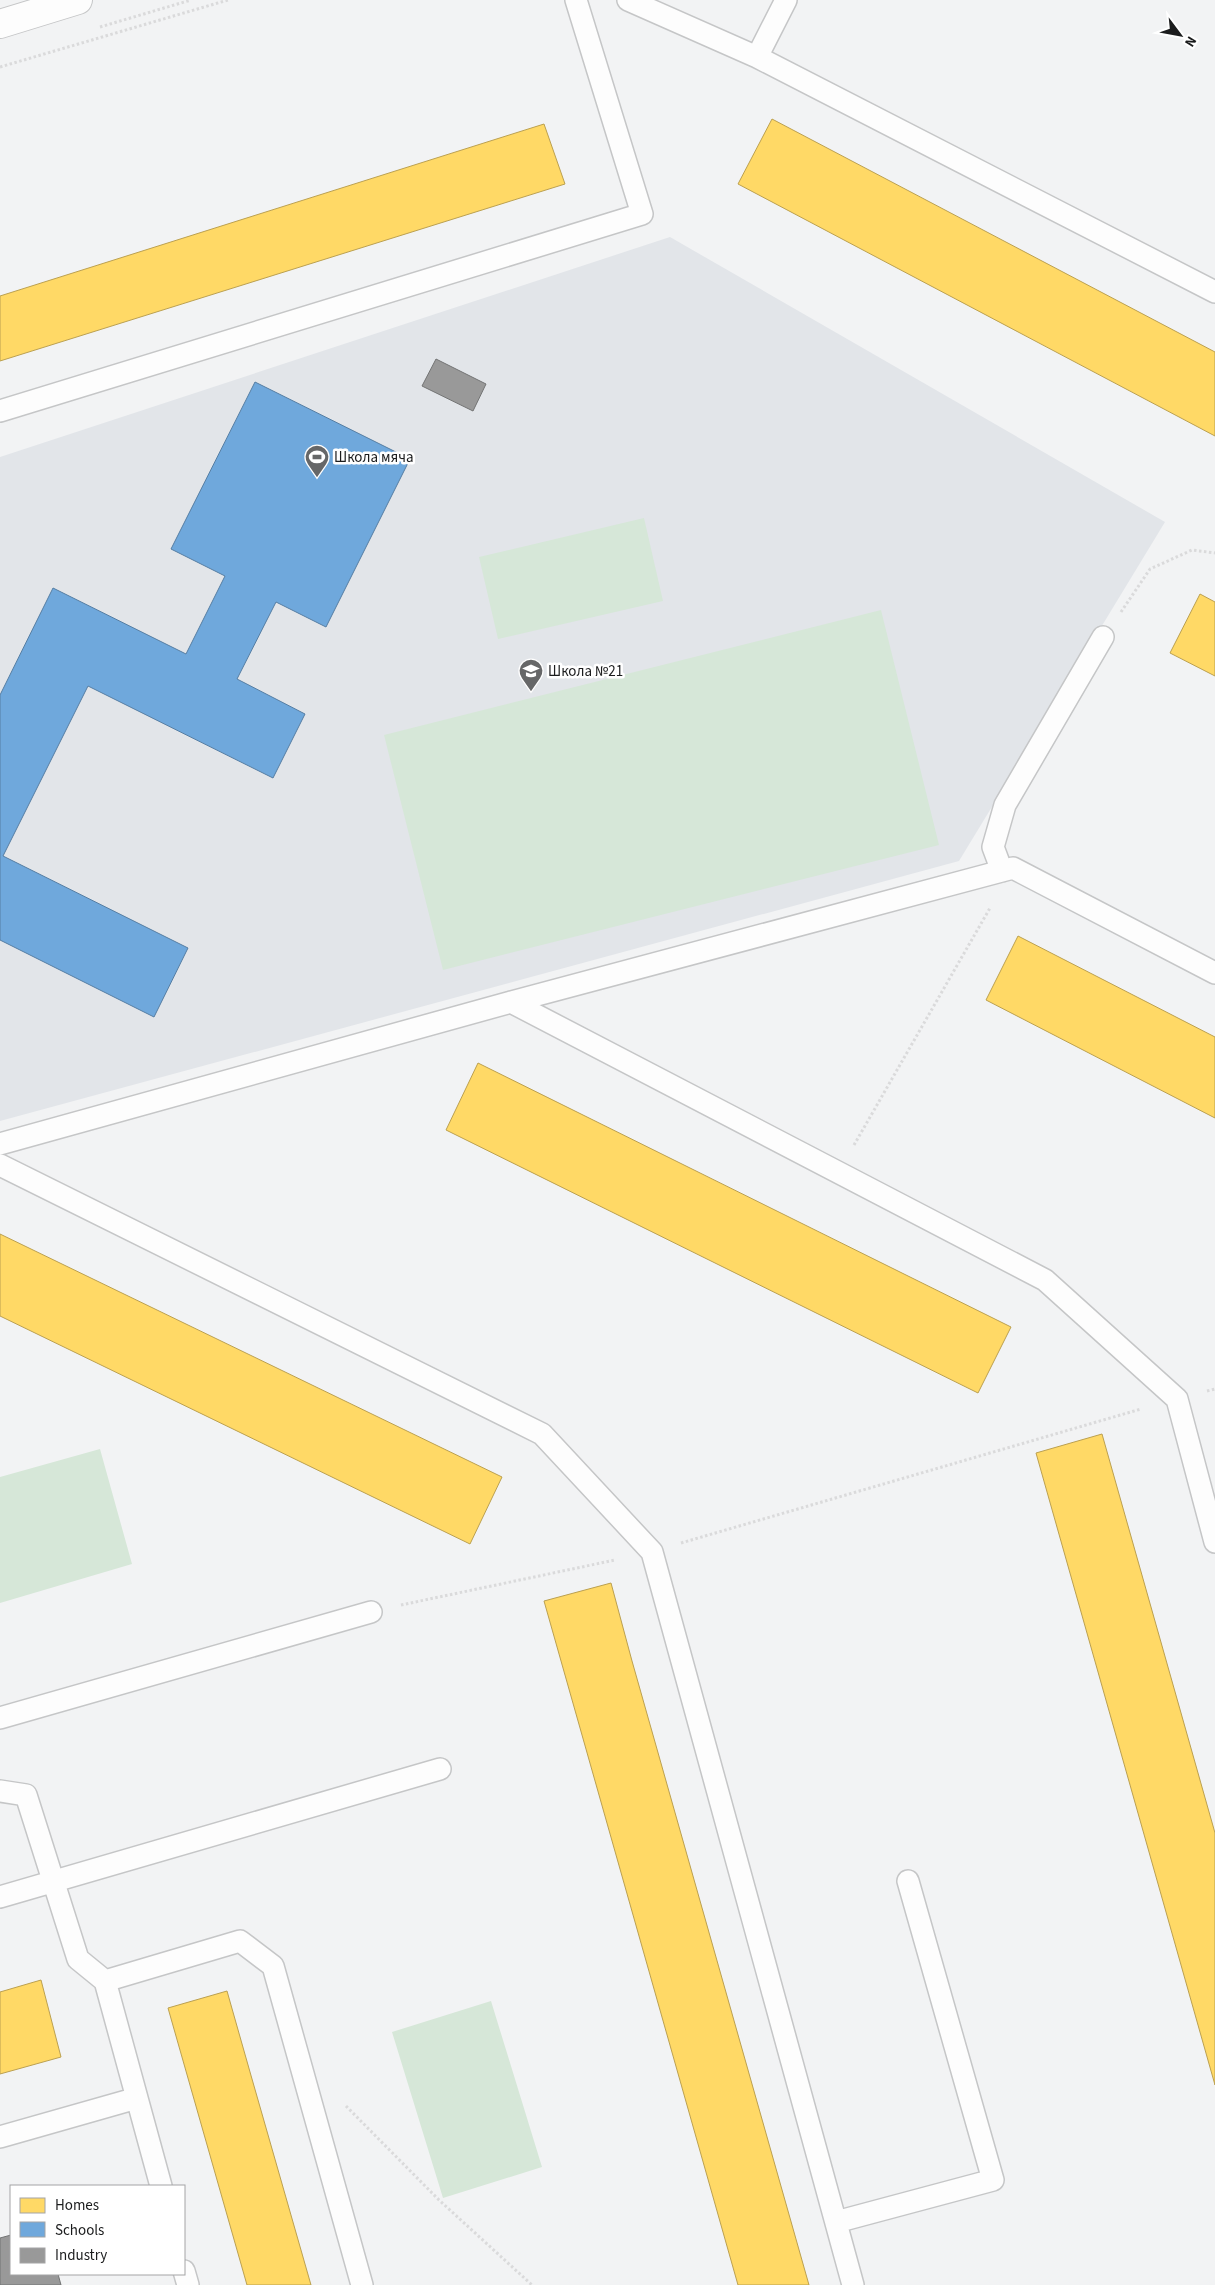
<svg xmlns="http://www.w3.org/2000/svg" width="1215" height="2285" font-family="'Source Sans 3',sans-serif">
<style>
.built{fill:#e2e5e9}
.green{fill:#d6e7d8}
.homes{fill:#ffd966;stroke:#bba050}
.schools{fill:#6fa8dc;stroke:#567ea3}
.industry{fill:#999;stroke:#737474}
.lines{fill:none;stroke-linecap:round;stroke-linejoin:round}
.lane-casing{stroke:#c5c6c7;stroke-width:24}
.secondary-casing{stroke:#c5c6c7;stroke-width:30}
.path{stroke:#dadadb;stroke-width:3;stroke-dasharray:2.5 2.5;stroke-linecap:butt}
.lane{stroke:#fdfdfd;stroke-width:21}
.secondary{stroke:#fdfdfd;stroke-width:28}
.labels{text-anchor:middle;stroke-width:5;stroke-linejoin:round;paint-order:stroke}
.poi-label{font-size:15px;fill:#1b1c1d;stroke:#fff;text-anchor:start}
</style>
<rect width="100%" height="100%" fill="#f2f3f4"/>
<path class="built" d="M670,237l495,285 -206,339 -959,260v-664z"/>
<path class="green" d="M644,518l19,83 -165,38 -19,-82z
M881,610l58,235 -496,125 -59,-235z
M100,1449l32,115 -132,39v-126z
M491,2001l51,166 -99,31 -51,-166z"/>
<path class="homes" d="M772,119l443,233v84l-477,-252z
M544,124l21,60 -565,177v-65z
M1200,594l15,8v74l-45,-23z
M1018,936l197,101v81l-229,-118z
M478,1063l533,264 -33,66 -532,-263z
M0,1234l502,243 -32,67 -470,-228z
M1102,1434l113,399v252l-179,-632z
M611,1583l21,78 177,624h-71l-194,-684z
M41,1980l20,77 -61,17v-82z
M227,1991l23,81 61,213h-64l-79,-277z"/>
<path class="schools" d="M255,382l155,77 -84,168 -50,-25 -39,77 68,35 -32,64 -185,-92 -85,170 185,92 -34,69 -154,-77v-245l53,-107 133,66 39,-78 -54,-27z"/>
<path class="industry" d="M436,359l50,25 -13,27 -51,-25z
M11,2235v39h47l3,11h-61v-47z"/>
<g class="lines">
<defs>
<path id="lane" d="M628,0l129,57 458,235
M757,57l29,-57
M0,411l642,-197 -66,-214
M1002,871l-9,-24 12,-42 98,-168
M511,1002l534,278 132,119 38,143
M0,1144l511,-142 502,-134 202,105
M0,1165l542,269 110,118 201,733
M0,1718l371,-106
M0,1791l26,4 52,164 27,22 56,205
M0,1897l440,-128
M105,1981l135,-40 33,25 89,319
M0,2137l137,-39
M836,2222l157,-42 -85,-299
M184,2271l4,14"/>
<path id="secondary" d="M0,24l78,-24"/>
</defs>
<use href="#lane" class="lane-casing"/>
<use href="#secondary" class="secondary-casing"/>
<path class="path" d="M100,27l91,-27
M0,67l228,-67
M1121,612l29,-43 42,-19 23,3
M854,1145l136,-237
M1207,1391l8,-2
M681,1543l460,-134
M401,1605l214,-45
M346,2106l93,94 93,85"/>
<use href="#lane" class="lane"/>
<use href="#secondary" class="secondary"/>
</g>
<defs>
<symbol id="stadium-pin" viewBox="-11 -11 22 30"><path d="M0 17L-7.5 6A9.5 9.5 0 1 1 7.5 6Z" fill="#666768" stroke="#fff"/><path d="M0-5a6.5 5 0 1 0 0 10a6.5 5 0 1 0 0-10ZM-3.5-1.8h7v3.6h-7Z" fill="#fff"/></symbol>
<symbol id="school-pin" viewBox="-11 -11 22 30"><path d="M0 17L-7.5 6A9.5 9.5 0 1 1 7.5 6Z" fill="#666768" stroke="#fff"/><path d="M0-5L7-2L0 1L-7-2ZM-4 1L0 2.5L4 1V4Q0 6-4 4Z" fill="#fff"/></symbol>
</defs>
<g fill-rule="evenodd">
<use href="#stadium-pin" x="303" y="443" width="28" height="38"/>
<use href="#school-pin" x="517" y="657" width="28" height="38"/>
</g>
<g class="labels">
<g class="poi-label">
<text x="334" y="462">Школа мяча</text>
<text x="548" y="676">Школа №21</text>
</g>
</g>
<rect x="10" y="2185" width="175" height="90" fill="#ffffff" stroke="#a4a4a5"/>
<rect x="20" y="2198" width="25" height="15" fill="#ffd966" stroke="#a4a4a5"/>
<text x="55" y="2210" font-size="15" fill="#1b1c1d">Homes</text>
<rect x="20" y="2222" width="25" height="15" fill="#6fa8dc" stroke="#a4a4a5"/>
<text x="55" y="2235" font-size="15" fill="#1b1c1d">Schools</text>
<rect x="20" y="2248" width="25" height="15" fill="#999999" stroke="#a4a4a5"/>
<text x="55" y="2260" font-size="15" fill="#1b1c1d">Industry</text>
<g transform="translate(1180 35) rotate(122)" stroke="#ffffff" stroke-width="4" paint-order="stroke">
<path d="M0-4L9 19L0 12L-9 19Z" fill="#1b1c1d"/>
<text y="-8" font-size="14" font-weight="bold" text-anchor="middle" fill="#1b1c1d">N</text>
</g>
</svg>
